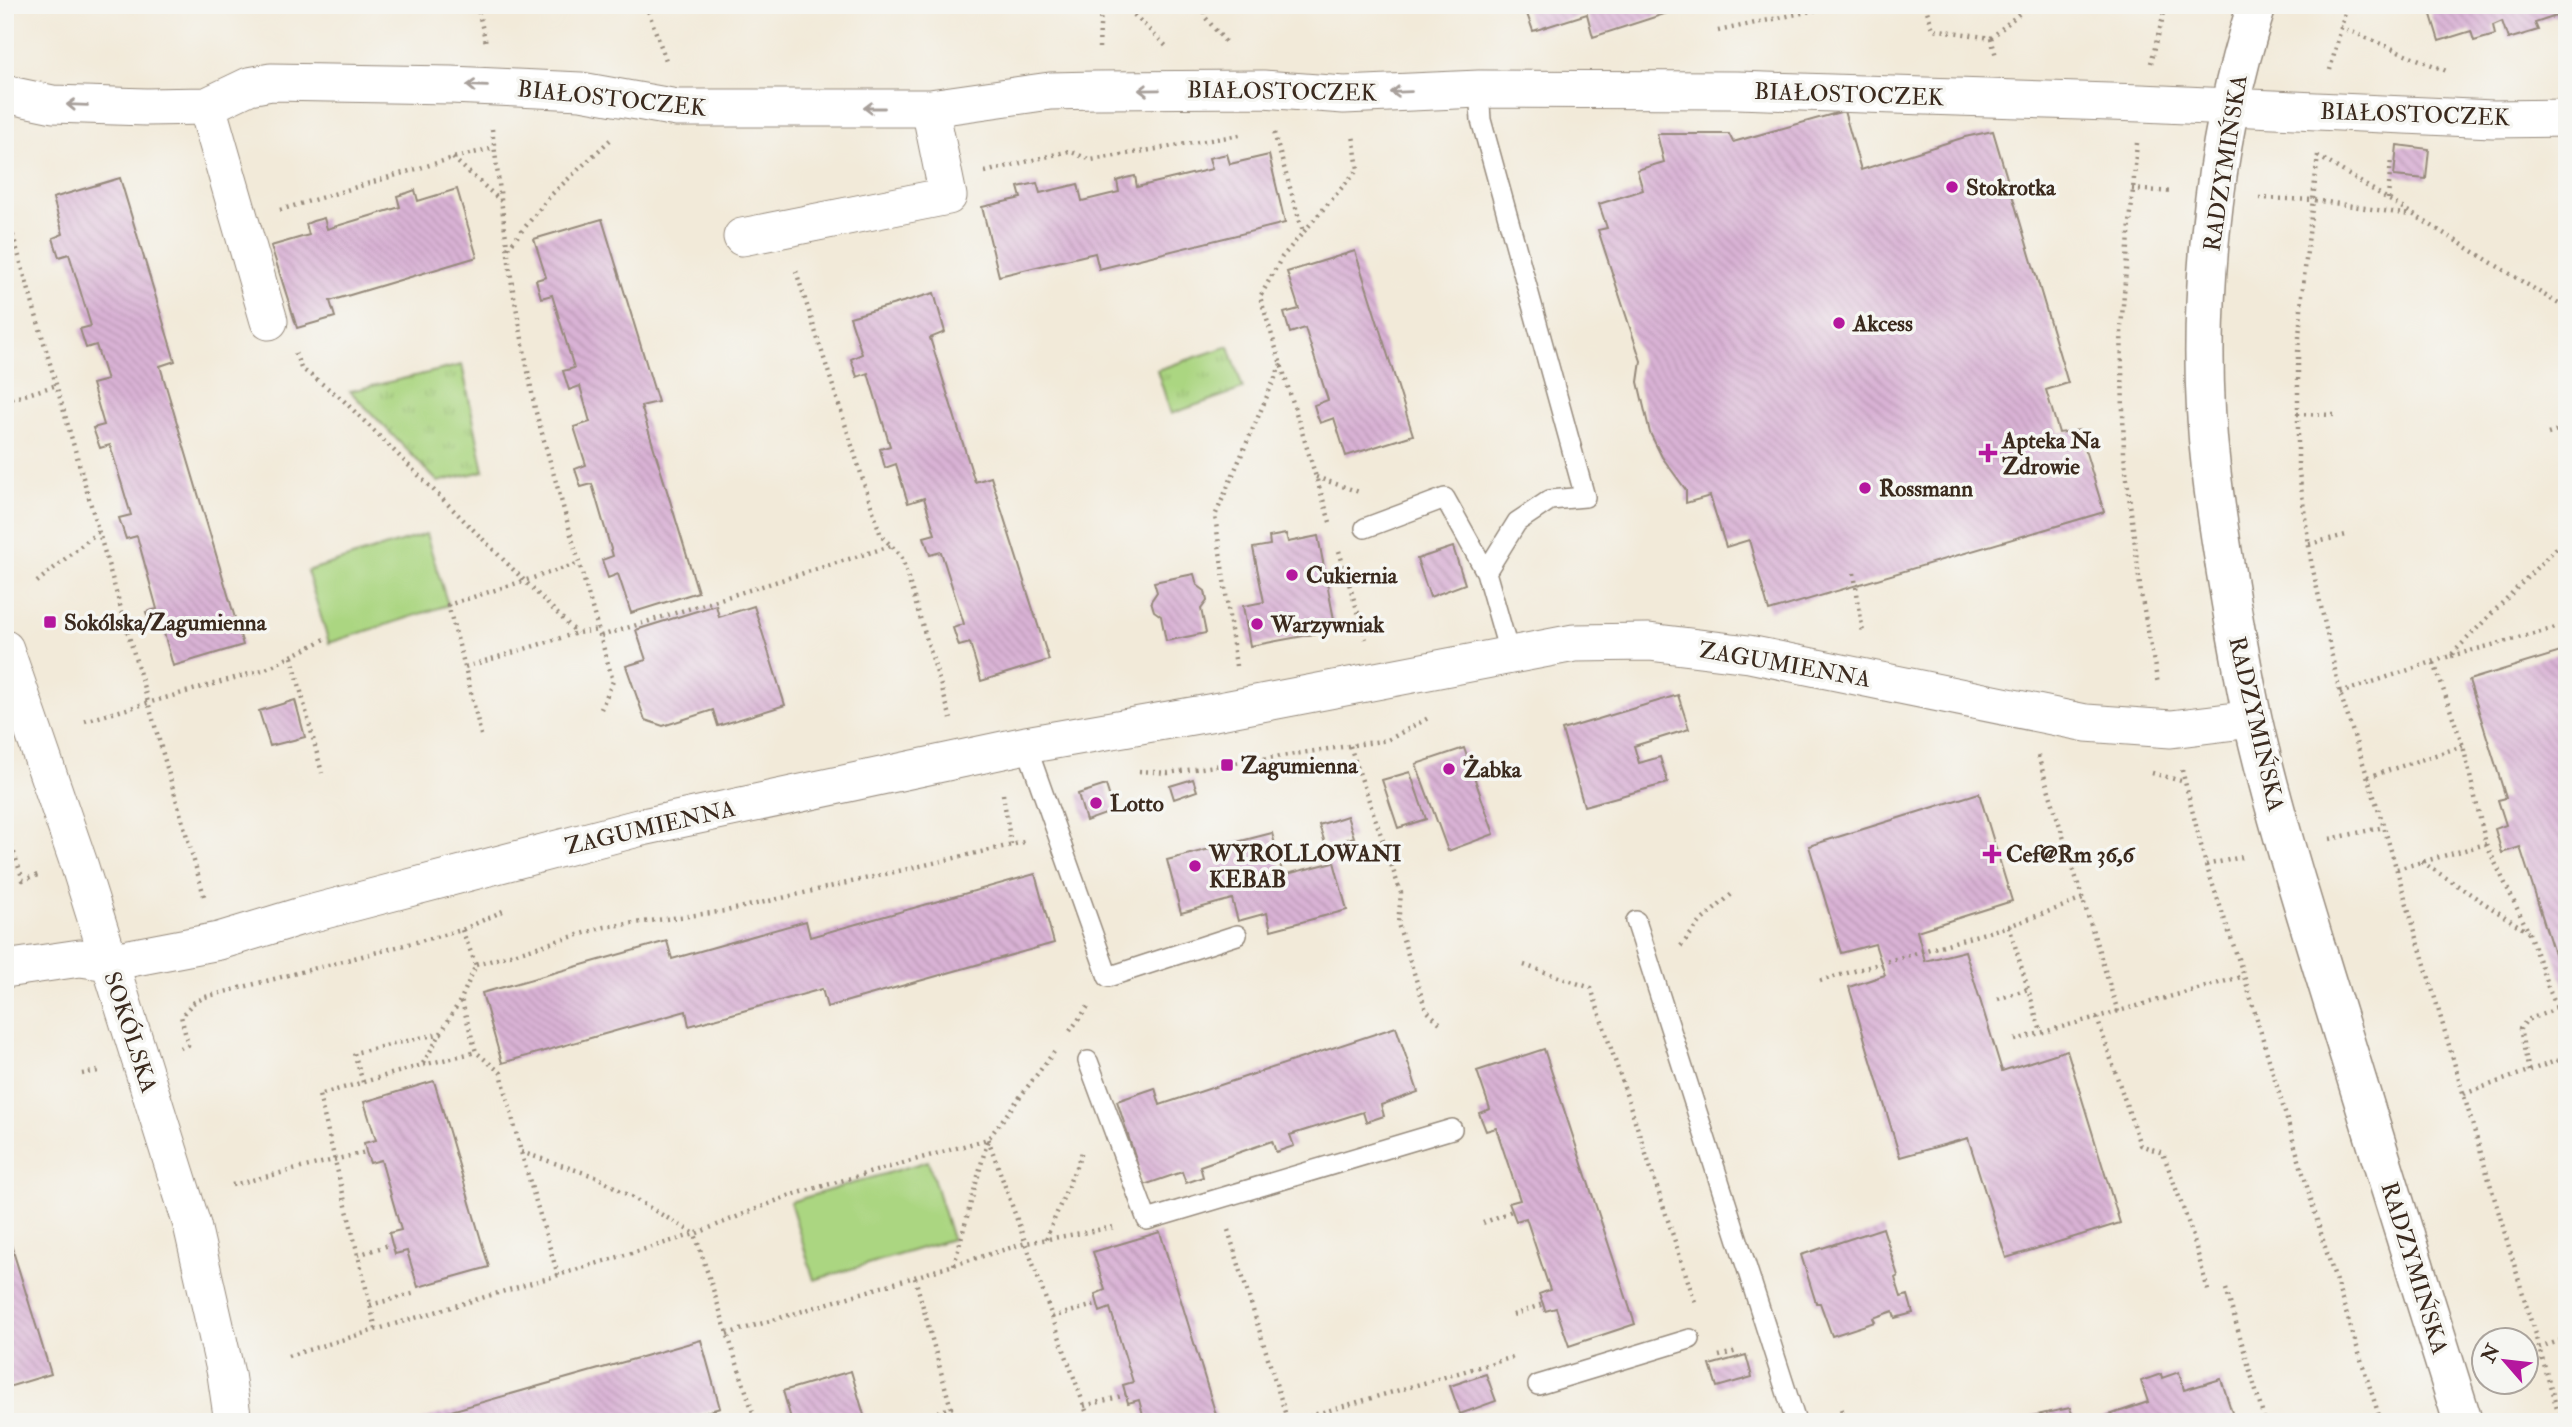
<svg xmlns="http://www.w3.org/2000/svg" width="2572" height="1427" font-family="'IM FELL Double Pica',serif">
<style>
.grass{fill:url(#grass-tufts);stroke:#738050;stroke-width:2}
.pitch{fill:#abd681;stroke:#738050;stroke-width:2}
.building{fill:url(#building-back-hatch)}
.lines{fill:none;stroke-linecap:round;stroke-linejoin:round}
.service-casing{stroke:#968a7c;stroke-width:22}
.minor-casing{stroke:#968a7c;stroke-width:39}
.tertiary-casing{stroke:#968a7c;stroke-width:41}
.path{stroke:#968a7c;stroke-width:4.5;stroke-dasharray:2 5;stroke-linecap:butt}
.service{stroke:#fff;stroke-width:19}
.minor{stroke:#fff;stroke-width:37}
.tertiary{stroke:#fff;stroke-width:38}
.oneway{stroke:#a79f9a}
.poi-dot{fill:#b5179e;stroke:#f6f6f2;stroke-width:2.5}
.labels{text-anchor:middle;stroke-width:7;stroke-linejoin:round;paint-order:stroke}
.street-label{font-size:23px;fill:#3b2a1e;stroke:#f6f6f2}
.poi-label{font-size:23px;font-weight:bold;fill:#3b2a1e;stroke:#f6f6f2;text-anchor:start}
</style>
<defs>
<pattern id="grass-tufts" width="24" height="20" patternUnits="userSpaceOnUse" patternTransform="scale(1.75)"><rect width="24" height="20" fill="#abd681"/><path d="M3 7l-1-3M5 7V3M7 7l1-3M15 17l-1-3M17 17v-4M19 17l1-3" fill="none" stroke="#94b86f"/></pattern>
<pattern id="building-back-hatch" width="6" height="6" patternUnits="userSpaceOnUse" patternTransform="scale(1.75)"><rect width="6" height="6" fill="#d9b2d5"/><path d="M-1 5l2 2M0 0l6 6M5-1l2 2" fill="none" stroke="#bb99b6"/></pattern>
</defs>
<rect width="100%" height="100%" fill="#f6f6f2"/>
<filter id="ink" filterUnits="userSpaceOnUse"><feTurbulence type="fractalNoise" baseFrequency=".0143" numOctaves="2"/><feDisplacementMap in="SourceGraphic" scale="14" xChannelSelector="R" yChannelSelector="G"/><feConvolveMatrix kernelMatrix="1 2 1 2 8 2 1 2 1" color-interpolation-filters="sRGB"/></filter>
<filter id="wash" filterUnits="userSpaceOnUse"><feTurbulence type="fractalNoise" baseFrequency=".00686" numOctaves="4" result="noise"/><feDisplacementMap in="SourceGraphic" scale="28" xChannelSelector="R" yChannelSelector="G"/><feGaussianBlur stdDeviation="1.57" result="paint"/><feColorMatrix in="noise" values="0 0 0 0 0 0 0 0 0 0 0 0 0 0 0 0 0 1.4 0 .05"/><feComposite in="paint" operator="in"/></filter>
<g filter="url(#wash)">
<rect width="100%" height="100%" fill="#f2ead9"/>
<path class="grass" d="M1229,346l14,43 -72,25 -14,-44z
M462,365l22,106 -46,11 -88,-91z"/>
<path class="pitch" d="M426,534l22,71 -119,38 -22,-72z
M928,1161l24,78 -138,41 -24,-78z"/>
<g id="blocks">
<path class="building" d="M1524,5h165v1l-96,31 -6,-23 -54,17z
M2428,5h131l3,9 -27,9 3,7 -30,9 -6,-18 -9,4 2,10 -21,6 -3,-10 -32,10z
M1844,111l17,59 104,-33 28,-6 75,252 -22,7 13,43 20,-3 25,82 -335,99 -20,-71 -23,7 -16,-51 -24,7v-13l-24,-33 -12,-24 -12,-51 3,-21 -43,-131 9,-2 -8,-24 44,-14 -6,-20 27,-8 -7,-28h72l4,8z
M2397,145l32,4 -3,30 -32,-3z
M1227,154l3,10 39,-9 16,68 -186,46 -4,-16 -96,23 -17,-69 39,-9 -3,-11 19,-4 3,10 38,-9 4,17 37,-9 -2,-11 9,-3 9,-2 2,11 75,-18 -3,-11z
M120,178l55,183 -15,5 83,279 -70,21 -10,-37 -11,3 -6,-20 11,-3 -20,-73 -11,3 -7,-21 12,-3 -21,-70 -10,3 -7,-20 11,-3 -12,-41 15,-4 -11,-35 -10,3 -6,-19 11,-3 -22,-72 -10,3 -6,-19 10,-4 -10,-36z
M457,189l20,68 -147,44 5,16 -38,11 -26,-82 38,-11 -3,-11 7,-3 11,-3 3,11 73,-22 -3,-11 10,-3 8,-3 3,11z
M602,219l56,183 -17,4 57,186 -67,21 -13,-39 -10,4 -6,-18 11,-4 -21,-72 -11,3 -6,-18 11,-4 -12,-38 16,-5 -10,-36 -11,4 -6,-19 11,-3 -22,-73 -11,3 -5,-18 10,-3 -12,-38z
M1355,251l58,184 -67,21 -12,-38 -14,5 -3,-8 -3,-10 14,-5 -23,-72 -15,5 -6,-20 15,-4 -12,-37z
M934,293l11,39 -15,6 45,144 16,-5 58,183 -68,21 -11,-38 -11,3 -6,-18 11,-4 -23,-72 -11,3 -6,-18 11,-3 -11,-36 -16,5 -12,-39 -11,4 -5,-19 10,-3 -22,-73 -11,4 -6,-18 11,-5 -12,-37z
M1286,534l2,8 30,-6 18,94 -86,16 -7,-40 21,-4 -11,-54 17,-3 -1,-8z
M1453,547l12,37 -35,13 -13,-38z
M1194,574l3,11 8,6 2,10 -6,8 5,24 -40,8 -5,-25 -7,-5 -3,-10 6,-9 -3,-10z
M716,605l3,12 35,-11 31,99 -67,21 -5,-16 -50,16 -18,-6 -19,-54 20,-6 -10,-30z
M2567,650v338h-2l-45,-141 -18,6 -7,-24 11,-4 -8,-25 8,-2 -37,-118z
M1678,695l11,34 -55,17 5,17 21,-6 8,26 -84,23 -22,-76z
M295,700l10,37 -35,9 -11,-35z
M1464,748l30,86 -46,17 -32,-87z
M1410,772l16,47 -28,9 -16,-48z
M1193,779l4,12 -23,8 -4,-13z
M1106,785l8,26 -28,10 -8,-27z
M1979,793l33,108 -95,30 8,30 40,-10 37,120 65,-21 53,173 -114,35 -38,-120 -68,19 -51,-170 36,-12 -10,-31 -34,9 -32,-107z
M1347,816l7,21 -28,9 -7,-21z
M1272,833l11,42 51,-13 13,48 -76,20 -4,-17 -29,8 -6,-22 -51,14 -14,-53z
M1035,874l19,69 -227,64 -5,-18 -133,37 -3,-15 -184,52 -20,-70 185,-52 5,18 134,-38 4,16z
M1396,1027l22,65 -37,13 3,11 -18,6 -3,-10 -73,23 4,11 -18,6 -4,-11 -72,25 3,11 -17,6 -4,-11 -38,13 -27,-84 38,-13 5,17z
M1544,1049l91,275 -66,22 -13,-38 -11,3 -2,-7 -4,-10 11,-4 -24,-72 -10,3 -7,-18 11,-3 -24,-72 -10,3 -7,-18 11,-4 -13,-38z
M434,1081l55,186 -71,20 -11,-36 -12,3 -3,-10 -3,-11 12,-3 -20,-70 -11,3 -4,-11 -2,-9 12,-3 -12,-38z
M5,1225l46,149 -46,14z
M1883,1228l15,48 -3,2 6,19 7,-2 5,18 -18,5 -2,-7 -20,7 2,4 -43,14 -12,-33h-4l-15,-48z
M1160,1232l57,186 -13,4h-59l-6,-22 -11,3 -5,-18 10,-3 -23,-74 -10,4 -5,-18 10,-4 -12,-38z
M701,1340l19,68 -38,11 1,3h-259l-1,-3z
M1746,1355l6,22 -35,10 -7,-22z
M851,1371l15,51h-74l-9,-31z
M2179,1372l5,18 37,-11 14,43h-147l60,-20 -7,-21 20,-7 1,4z
M1486,1374l10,27 -36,13 -10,-28z
M2070,1408l5,14h-41l-2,-6z"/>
</g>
</g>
<g filter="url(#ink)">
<use href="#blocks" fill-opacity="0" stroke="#968a7c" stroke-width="2"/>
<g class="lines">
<defs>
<path id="service" d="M1479,89l2,31 104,377 -35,3 -33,22 -31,50 24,84
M1365,528l80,-30 41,74
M1026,745l82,232 129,-42
M1636,921l160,501
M1088,1061l59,159 305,-91
M1538,1385l152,-46"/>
<path id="minor" d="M5,94l48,10 93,3 61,-1 42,-20 22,-4 180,3 130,6 96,17h253l120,-17 46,-1 167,-1 81,6 135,-6 258,1 404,13 352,16 74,-1
M207,106l62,215
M742,237l206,-41 -18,-88
M5,649l74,215 113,361 34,149 7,48
M5,969l75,-11 29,4 110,-21 79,-24 340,-89 388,-83 183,-32 365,-70 75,-1 100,12 337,69 85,6 81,-10"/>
<path id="tertiary" d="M2257,5c-46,139 -63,318 -46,463 6,54 15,106 24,159 6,31 11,63 18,94 22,97 53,193 82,288 42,138 85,275 128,413"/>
</defs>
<use href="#service" class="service-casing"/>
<use href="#minor" class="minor-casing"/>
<use href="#tertiary" class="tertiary-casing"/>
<path class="path" d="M477,5l9,38
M646,5l21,58
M1124,5l42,41
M1202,5l3,12 23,28
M1925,5l8,24 58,9 5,18
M2340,27l109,45
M1718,31l121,-26
M1991,38l38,-33
M1099,48l2,-43
M2151,63l15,-58
M2330,70l17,-65
M492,129l20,156 23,124 78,272 -12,28
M1274,133l29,99
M2137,143l-16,185 3,126 17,140 17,90
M2318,155l-16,140 -4,57v113l13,96 29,132 44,134 177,595
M2318,156l249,153
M453,158l48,43
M2563,159l4,62
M985,172l84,-21 22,9 149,-25
M2132,189l41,3
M2259,198l55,2 96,15
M2388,199l3,-41
M5,208l200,691
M280,210l173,-52 41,-10
M508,248l43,-53 59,-55
M796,271l85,265 20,19 50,164
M295,353l6,15 40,30 236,235
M5,401l52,-16
M2297,414l40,1
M2548,434l19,-6
M1316,477l43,15
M1330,522l-70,-225 22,-40 76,-88 -5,-34
M2309,544l37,-9
M1339,551l27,88
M1854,573l9,60
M37,582l62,-51
M601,636l290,-90
M2451,656l116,-31
M292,657l30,116
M2434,663l29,83 23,98 43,89 19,54 19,44
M1236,666l-21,-150 66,-152
M465,667l-17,-62 132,-42
M2340,693l110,-37 117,-119
M85,721l181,-52 61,-31
M481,735l-16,-68 112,-34 22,-3
M1350,746l51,147 -3,31 28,86 17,16
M2038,756l80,256
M2182,770l24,95 38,111 82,274 55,172
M1139,771l29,2 220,-33 42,-23
M2152,773l33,9
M2368,777l95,-31
M1003,794l8,51
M5,826l18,54 15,-5
M2330,839l54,-12
M2422,862l106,70
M2206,865l36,-8
M2397,869l89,-25
M2009,926l32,106
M462,930l14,35 -15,34 15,53 25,21 20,79 37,123
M1681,946l20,-25 32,-28
M476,965l129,-38 121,-16 298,-69
M1524,965l67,23 105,317
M1820,981l189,-55 74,-27
M1998,999l30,-10
M2097,1018l43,127 23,8 28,77 18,64
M1070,1031l20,-27
M2015,1040l229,-64
M180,1048l8,-3 -7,-29 12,-13 12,-6 257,-67 43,-20
M423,1065l53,-13
M2529,1071l-9,-42 7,-9 40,-15
M82,1074l16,-3
M363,1082l-9,-29 88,-20
M2464,1094l103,-37
M988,1139l102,283
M521,1152l76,25 98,57 61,188
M232,1185l134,-33
M1483,1223l29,-12
M1228,1230l60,192
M1046,1239l37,-89
M358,1255l34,-11
M954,1265l34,-126 66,-87
M2226,1289l39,133
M370,1305l46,-12
M1513,1315l30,-11
M1052,1317l46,-13
M376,1329l-57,-234 103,-30 39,-66
M727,1334l299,-91 88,-16
M2539,1348l28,-10
M288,1356l407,-122 93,-38 200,-57
M1719,1356l18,-5
M1084,1406l42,-11
M1841,1409l4,13
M904,1422l47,-14 -36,-130
M1289,1422l228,-66"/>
<use href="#service" class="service"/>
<use href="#minor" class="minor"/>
<use href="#tertiary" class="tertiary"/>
</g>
<defs><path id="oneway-shaft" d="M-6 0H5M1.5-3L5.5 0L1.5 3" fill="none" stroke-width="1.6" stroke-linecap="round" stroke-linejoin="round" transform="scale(1.75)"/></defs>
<g class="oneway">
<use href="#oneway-shaft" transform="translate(477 86) rotate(-178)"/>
<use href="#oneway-shaft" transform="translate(1149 90) rotate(179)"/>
<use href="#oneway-shaft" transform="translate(1401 92) rotate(178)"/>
<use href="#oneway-shaft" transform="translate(77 105) rotate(-178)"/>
<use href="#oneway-shaft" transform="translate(874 108) rotate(-180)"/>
</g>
</g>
<g class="poi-dot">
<circle cx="1952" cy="187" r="7"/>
<circle cx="1839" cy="323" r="7"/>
<path d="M1984.5 442.5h7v7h7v7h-7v7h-7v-7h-7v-7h7z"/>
<circle cx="1865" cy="488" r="7"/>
<circle cx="1292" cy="575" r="7"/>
<rect x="43" y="615" width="14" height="14" rx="3.5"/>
<circle cx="1257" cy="624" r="7"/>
<rect x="1220" y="758" width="14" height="14" rx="3.5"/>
<circle cx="1449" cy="769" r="7"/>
<circle cx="1096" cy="803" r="7"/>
<path d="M1988.5 843.5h7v7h7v7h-7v7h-7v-7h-7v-7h7z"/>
<circle cx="1195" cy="866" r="7"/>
</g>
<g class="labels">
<g class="street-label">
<text transform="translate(1282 91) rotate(1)" y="8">BIAŁOSTOCZEK</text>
<text transform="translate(1849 94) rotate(2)" y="8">BIAŁOSTOCZEK</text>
<text transform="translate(612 98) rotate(6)" y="8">BIAŁOSTOCZEK</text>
<text transform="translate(2415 114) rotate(2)" y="8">BIAŁOSTOCZEK</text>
<text transform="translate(2225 163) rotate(-81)" y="8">RADZYMIŃSKA</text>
<text transform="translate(1785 664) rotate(10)" y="8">ZAGUMIENNA</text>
<text transform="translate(2257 724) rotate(77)" y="8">RADZYMIŃSKA</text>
<text transform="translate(650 827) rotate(-13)" y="8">ZAGUMIENNA</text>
<text transform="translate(131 1032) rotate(72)" y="8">SOKÓLSKA</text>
<text transform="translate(2415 1268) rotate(73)" y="8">RADZYMIŃSKA</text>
</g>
<g class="poi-label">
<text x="1966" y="195">Stokrotka</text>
<text x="1853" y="331">Akcess</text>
<text x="2002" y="448">Apteka Na<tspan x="2002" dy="26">Zdrowie</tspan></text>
<text x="1879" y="496">Rossmann</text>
<text x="1306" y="583">Cukiernia</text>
<text x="64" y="630">Sokólska/Zagumienna</text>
<text x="1271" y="632">Warzywniak</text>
<text x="1241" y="773">Zagumienna</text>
<text x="1463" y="777">Żabka</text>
<text x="1110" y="811">Lotto</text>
<text x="1209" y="861">WYROLLOWANI<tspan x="1209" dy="26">KEBAB</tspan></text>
<text x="2006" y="862">Cef@Rm 36,6</text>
</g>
</g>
<rect width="2572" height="1427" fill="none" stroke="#f6f6f2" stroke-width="28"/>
<g transform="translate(2505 1361) rotate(298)"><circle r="33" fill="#f6f6f2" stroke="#aba49d" stroke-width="2"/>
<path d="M0-5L12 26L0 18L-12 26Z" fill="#b5179e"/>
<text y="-10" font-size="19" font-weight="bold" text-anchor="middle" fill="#3b2a1e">N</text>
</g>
</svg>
